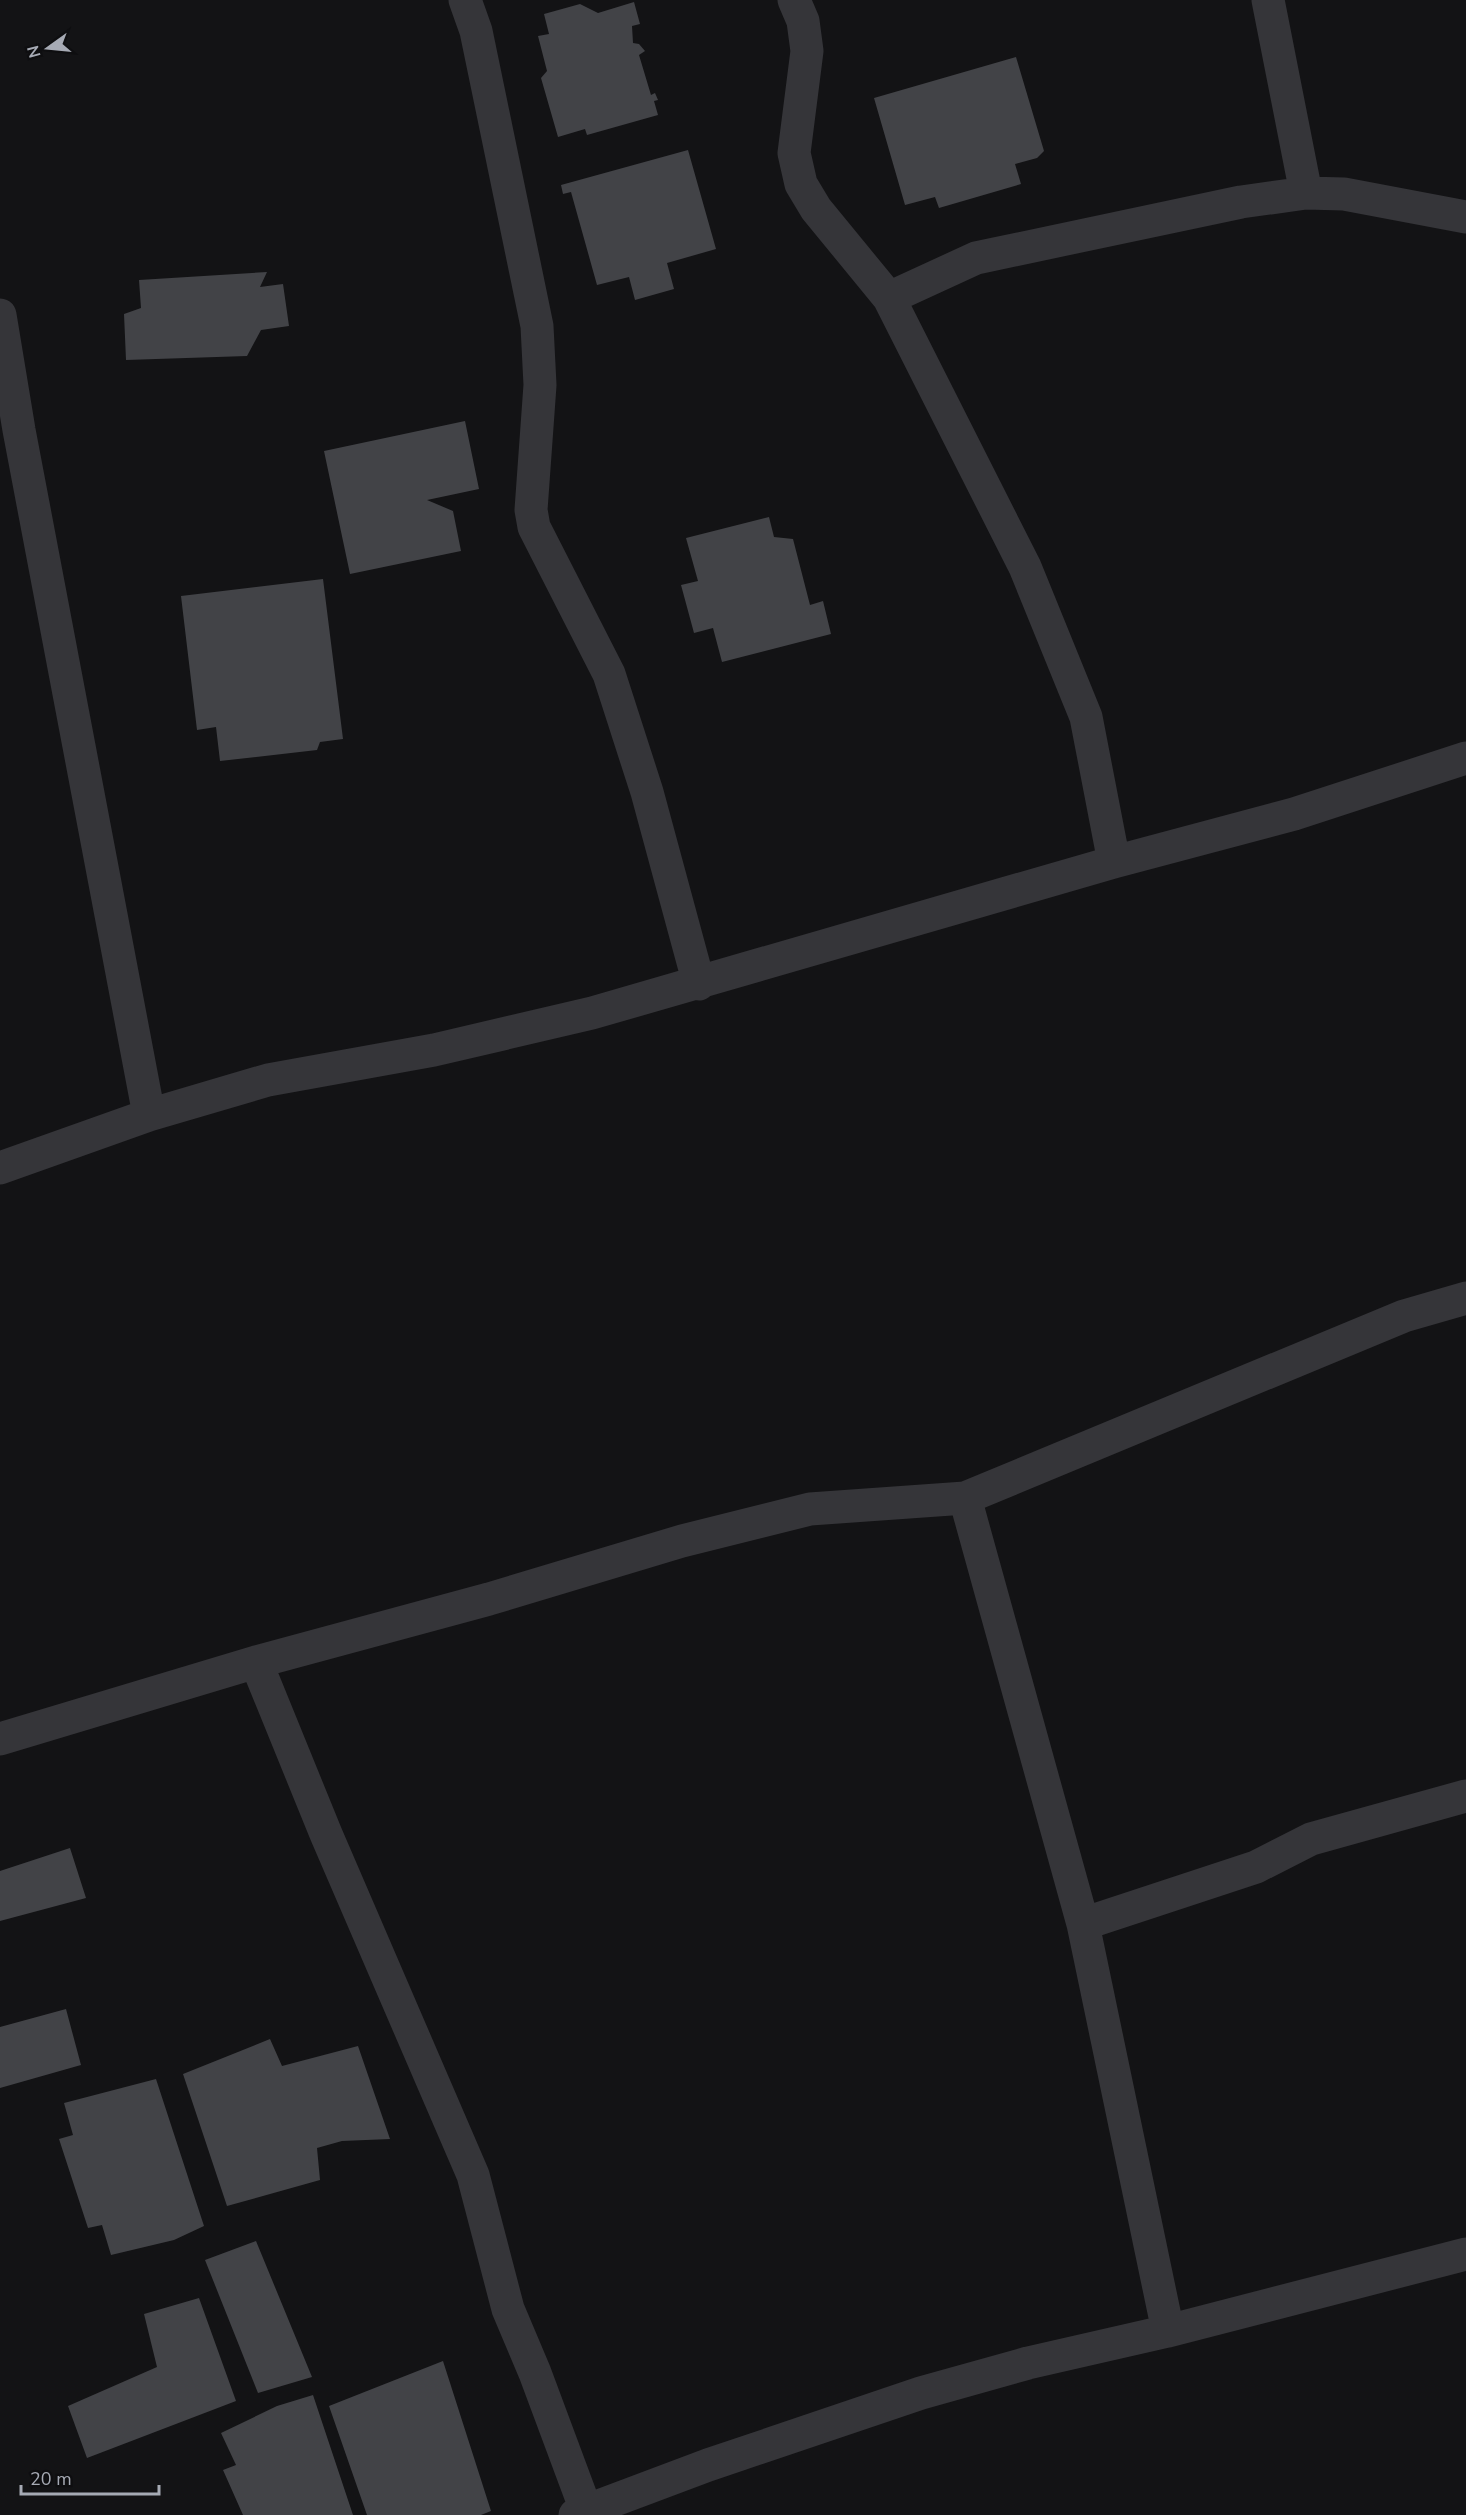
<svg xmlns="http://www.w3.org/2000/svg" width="1466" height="2515" font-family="'Nunito Sans',sans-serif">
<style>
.building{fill:#424347}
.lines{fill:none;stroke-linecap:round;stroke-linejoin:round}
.street{stroke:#353539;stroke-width:33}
</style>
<rect width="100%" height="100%" fill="#131315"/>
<path class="building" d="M634,2l6,22 -8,2 1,17 6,1 6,7 -6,4 12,40 4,-2 3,7 -4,1 4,14 -71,20 -2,-6 -27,8 -17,-59 6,-7 -9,-35 11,-2 -5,-20 36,-10 18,9z
M1016,57l28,94 -7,7 -22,6 6,20 -82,24 -4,-11 -30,8 -31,-107z
M688,150l28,99 -49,14 7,26 -39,11 -6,-23 -32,8 -26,-93 -8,2 -2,-9z
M267,272l-7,15 23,-3 6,42 -28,4 -14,26 -121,4 -2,-46 17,-6 -2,-28z
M465,421l14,68 -52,11 26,11 8,40 -111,23 -26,-123z
M769,517l5,20 19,2 17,66 13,-4 8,33 -109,28 -9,-34 -19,5 -13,-48 17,-4 -12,-43z
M323,579l20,160 -23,3 -3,8 -97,11 -4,-34 -19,3 -16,-134z
M70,1848l16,50 -86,23v-50z
M66,2009l15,56 -81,23v-61z
M270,2039l12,27 76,-20 32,93 -48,2 -25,7 3,32 -93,26 -44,-132z
M156,2079l48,147 -30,14 -63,15 -9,-30 -14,3 -29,-89 14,-4 -9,-32z
M256,2241l56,136 -54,16 -53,-133z
M199,2298l37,103 -149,57 -19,-52 89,-39 -13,-53z
M443,2361l48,150 -10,4h-114l-38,-109z
M313,2395l40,120h-110l-20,-45 13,-5 -15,-32 56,-27z"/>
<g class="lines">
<path class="street" d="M465,0l11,31 61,295 3,59 -9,125 3,17 75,147 38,118 52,192
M794,0l9,21 4,30 -13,102 7,31 15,25 73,89 136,269 61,150 28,145
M1268,0l38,193
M889,298l87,-40 265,-56 65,-9 38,1 122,23
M0,315l19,115 130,685
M0,1168l149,-53 119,-35 166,-30 158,-37 522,-151 180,-48 172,-56
M256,1662l70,172 147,341 35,134 27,64 51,137
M0,1739l256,-77 233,-63 193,-58 128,-32 155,-11
M1083,1924l173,-57 55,-28 155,-43
M1168,2331l-85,-407 -118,-426 439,-182 62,-18
M575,2515l133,-50 213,-72 107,-30 140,-32 298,-77"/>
</g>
<g transform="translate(48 48) rotate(255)" stroke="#0e0e10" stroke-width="4.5" paint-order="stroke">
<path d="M0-4.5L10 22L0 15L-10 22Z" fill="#a6aab4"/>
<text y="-9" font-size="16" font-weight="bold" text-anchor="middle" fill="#a6aab4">N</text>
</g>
<path d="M21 2485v9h138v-9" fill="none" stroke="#a6aab4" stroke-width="3"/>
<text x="30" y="2485" font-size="18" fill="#a6aab4" stroke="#0e0e10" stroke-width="4.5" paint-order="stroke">20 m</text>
</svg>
